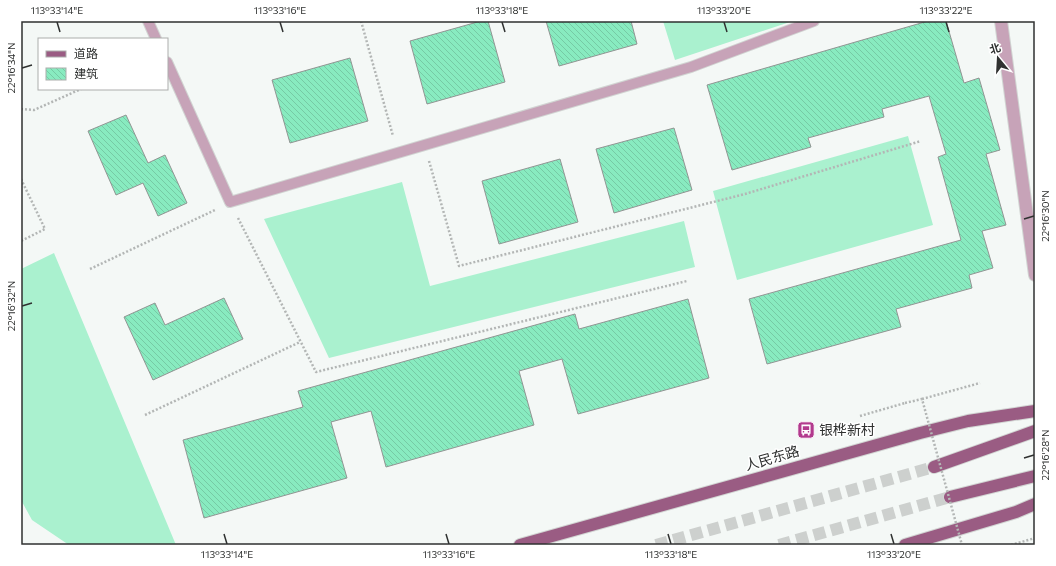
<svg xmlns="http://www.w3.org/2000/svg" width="1056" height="566" font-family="Commissioner,'Noto Sans SC',sans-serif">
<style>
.grass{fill:#aaf1cf}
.building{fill:url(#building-back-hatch);stroke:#919593}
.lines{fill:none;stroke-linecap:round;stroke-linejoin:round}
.primary-tunnel{stroke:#cdd0ce;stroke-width:12;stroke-dasharray:12 6;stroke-linecap:butt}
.lane-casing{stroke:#d1d4d2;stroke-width:12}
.street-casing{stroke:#d1d4d2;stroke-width:14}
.primary-casing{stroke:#d1d4d2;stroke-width:14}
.path{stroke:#b3b6b5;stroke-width:2.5;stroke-dasharray:2 2;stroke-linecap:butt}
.lane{stroke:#c7a3b8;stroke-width:10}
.street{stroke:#c7a3b8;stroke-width:12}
.primary{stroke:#9a5c83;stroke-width:12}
.path-bridge{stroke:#b3b6b5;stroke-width:2.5;stroke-dasharray:2 2;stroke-linecap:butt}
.ticks{fill:none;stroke:#2f3130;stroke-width:1.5}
.labels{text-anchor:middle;stroke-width:3;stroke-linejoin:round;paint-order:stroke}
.poi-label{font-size:14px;fill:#2f3130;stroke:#fff;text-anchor:start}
.street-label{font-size:14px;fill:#2f3130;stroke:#fff}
.neatline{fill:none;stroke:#2f3130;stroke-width:1.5}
.ticks-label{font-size:10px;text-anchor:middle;fill:#2f3130}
</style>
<defs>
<pattern id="building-back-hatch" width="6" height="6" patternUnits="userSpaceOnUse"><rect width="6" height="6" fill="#88ebc0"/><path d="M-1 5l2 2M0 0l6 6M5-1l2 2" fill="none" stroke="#76caa5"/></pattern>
</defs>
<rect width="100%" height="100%" fill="#f4f8f6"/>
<path class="grass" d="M663,21h130l-118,39z
M908,136l25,89 -196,55 -24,-89z
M402,182l28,104 254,-65 11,46 -366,91 -65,-139z
M54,253l122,292h-107l-37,-25 -11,-20v-231z"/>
<path class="building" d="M481,21h7l17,61 -78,22 -17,-63z
M546,21h85l6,23 -78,22z
M928,21h18l18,62 15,-5 21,72 -14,4 20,71 -24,6 11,37 -24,7 3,13 -76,21 5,18 -134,37 -18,-65 212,-59 -23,-83 8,-3 -17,-58 -47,13 2,8 -76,21 3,9 -79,23 -25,-85z
M350,58l18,63 -78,22 -18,-63z
M126,115l22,48 17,-8 22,48 -29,13 -15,-33 -27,12 -28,-64z
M674,128l18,62 -78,23 -18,-64z
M560,159l18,63 -79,22 -17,-63z
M224,298l19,41 -90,41 -29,-63 31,-14 10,22z
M688,299l21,79 -131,36 -16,-55 -43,12 15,54 -148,42 -15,-56 -40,11 16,56 -143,40 -21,-78 120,-33 -5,-16 277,-77 4,15z"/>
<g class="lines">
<path class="primary-tunnel" d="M656,545l278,-78
M779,545l171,-48"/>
<defs>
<path id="lane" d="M148,21l8,18
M167,62l63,140 461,-135 123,-46"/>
<path id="street" d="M1001,21l34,254"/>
<path id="primary" d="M934,467l101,-36
M950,497l85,-21
M520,545l400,-112 48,-12 67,-10
M905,545l111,-33 19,-8"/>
</defs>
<use href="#lane" class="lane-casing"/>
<use href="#street" class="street-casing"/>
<use href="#primary" class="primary-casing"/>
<path class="path" d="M361,21l32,115
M21,109l13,1 47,-21
M429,161l30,105 286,-72 176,-53
M21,179l24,50 -24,12
M238,218l78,154 371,-91
M90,269l125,-59
M922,399l58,-16
M145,415l155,-73
M860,416l45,-13
M1011,545l24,-7"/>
<use href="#lane" class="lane"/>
<use href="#street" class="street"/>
<use href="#primary" class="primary"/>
<path class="path-bridge" d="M905,403l17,-4 40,146"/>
</g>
<path class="ticks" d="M57,22l3,10M280,22l3,10M502,22l3,10M724,22l3,10M946,22l3,10M22,68l10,-3M1024,219l10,-3M22,306l10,-3M1024,458l10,-3M224,534l3,10M446,534l3,10M668,534l3,10M891,534l3,10"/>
<defs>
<symbol id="bus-square" viewBox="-11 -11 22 22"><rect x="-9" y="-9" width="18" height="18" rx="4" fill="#b2398d" stroke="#fff"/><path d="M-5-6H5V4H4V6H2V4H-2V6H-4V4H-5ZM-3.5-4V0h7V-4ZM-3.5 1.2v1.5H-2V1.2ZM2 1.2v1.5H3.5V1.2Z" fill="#fff"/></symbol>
</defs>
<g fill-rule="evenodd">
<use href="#bus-square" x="796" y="420" width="20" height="20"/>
</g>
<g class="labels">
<g class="poi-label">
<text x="819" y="435">银桦新村</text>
</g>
<g class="street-label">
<text transform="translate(772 458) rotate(-16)" y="5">人民东路</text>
</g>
</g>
<rect width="1056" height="566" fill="none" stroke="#ffffff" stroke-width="44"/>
<rect x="38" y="38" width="130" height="52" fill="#ffffff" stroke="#acadac"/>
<rect x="46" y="51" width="20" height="6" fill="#9a5c83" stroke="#acadac"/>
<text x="74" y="58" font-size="12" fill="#2f3130">道路</text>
<rect x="46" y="68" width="20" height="12" fill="url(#building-back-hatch)" stroke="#acadac"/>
<text x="74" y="78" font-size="12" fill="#2f3130">建筑</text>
<g transform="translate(998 58) rotate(342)" stroke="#ffffff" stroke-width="3" paint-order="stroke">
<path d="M0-3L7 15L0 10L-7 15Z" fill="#2f3130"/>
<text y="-6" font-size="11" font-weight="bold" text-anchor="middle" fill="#2f3130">北</text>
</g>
<rect x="22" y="22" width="1012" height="522" class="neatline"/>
<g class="ticks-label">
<text x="57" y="14">113°33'14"E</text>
<text x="280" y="14">113°33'16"E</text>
<text x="502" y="14">113°33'18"E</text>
<text x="724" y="14">113°33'20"E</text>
<text x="946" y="14">113°33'22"E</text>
<text transform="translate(11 68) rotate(-90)" y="4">22°16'34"N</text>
<text transform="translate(1045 216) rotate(-90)" y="4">22°16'30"N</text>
<text transform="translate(11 306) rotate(-90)" y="4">22°16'32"N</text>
<text transform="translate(1045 455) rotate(-90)" y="4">22°16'28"N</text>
<text x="227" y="558">113°33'14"E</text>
<text x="449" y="558">113°33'16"E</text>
<text x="671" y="558">113°33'18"E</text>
<text x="894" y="558">113°33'20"E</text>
</g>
</svg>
